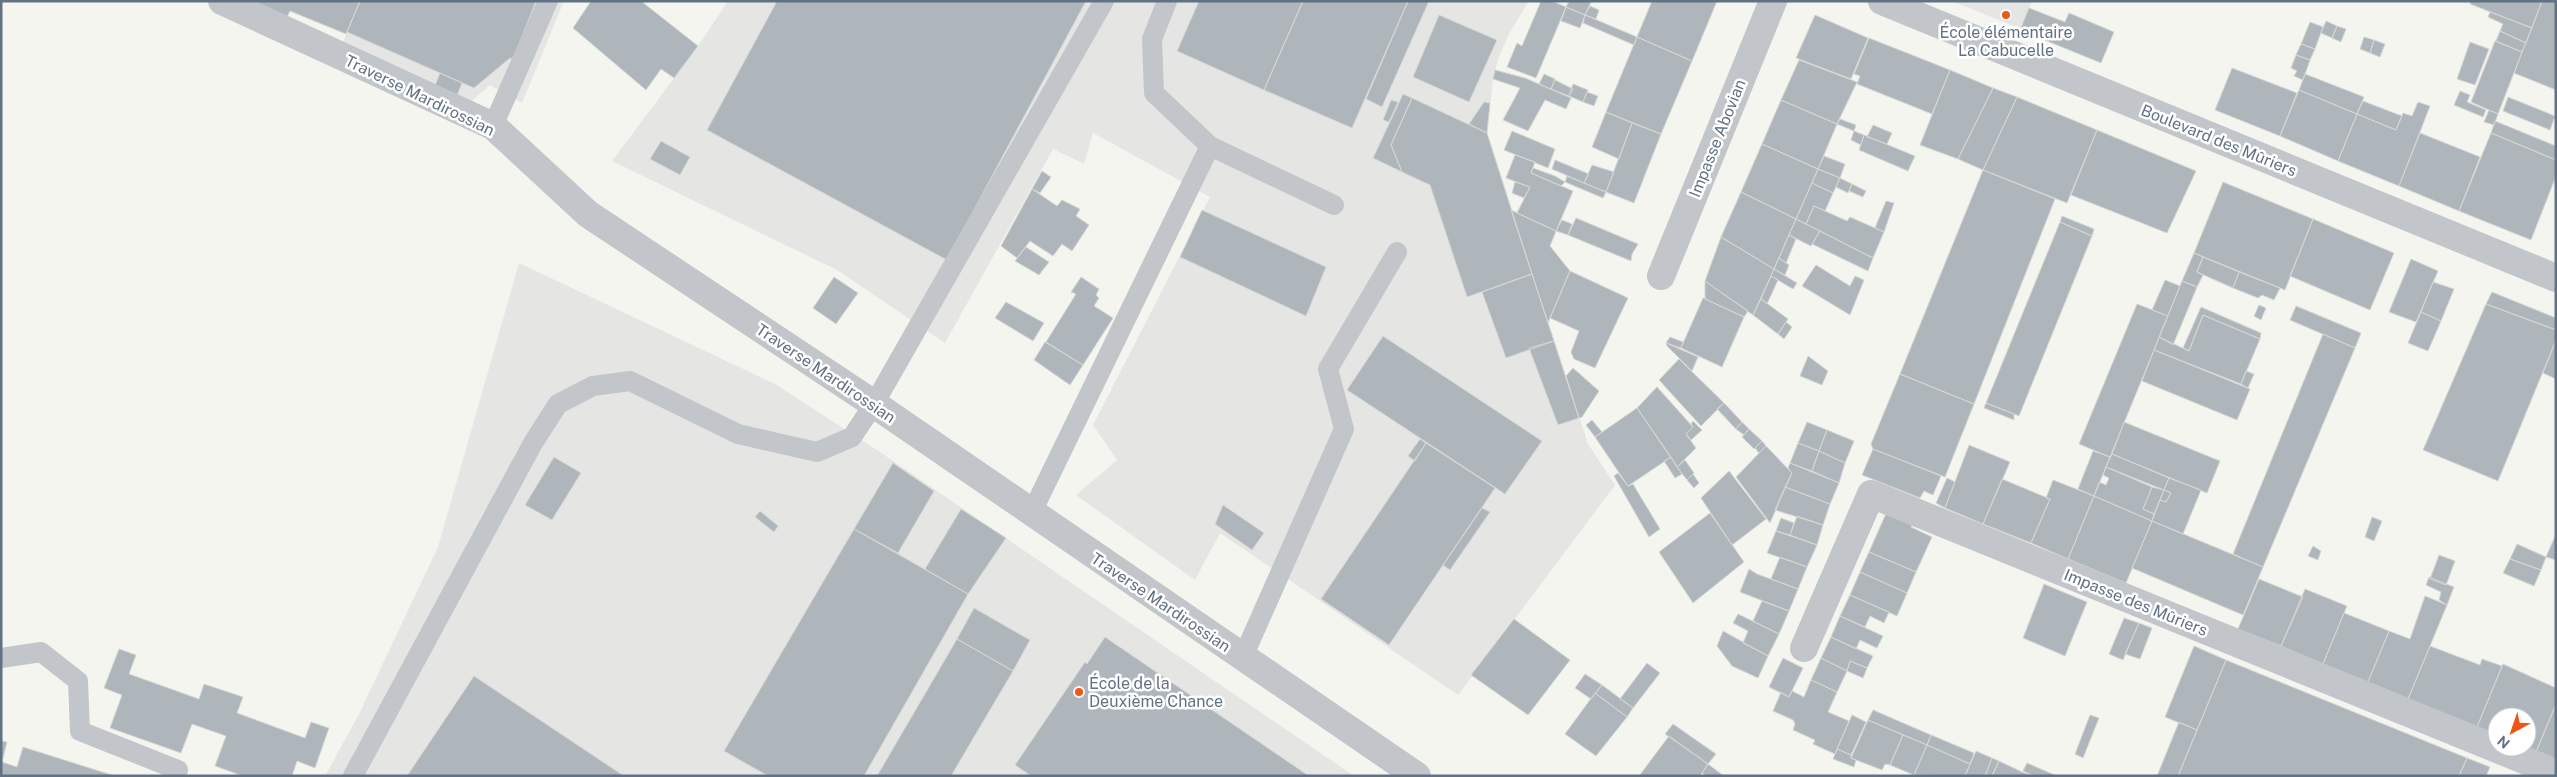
<svg xmlns="http://www.w3.org/2000/svg" width="2557" height="777" font-family="'Public Sans',sans-serif">
<style>
.built{fill:#e5e6e4}
.building{fill:#aeb5bb;stroke:#d6d6d3}
.lines{fill:none;stroke-linecap:round;stroke-linejoin:round}
.lane{stroke:#c2c5c9;stroke-width:20}
.street{stroke:#c2c5c9;stroke-width:28}
.poi-dot{fill:#f05615;stroke:#fff;stroke-width:2}
.labels{text-anchor:middle;stroke-width:5;stroke-linejoin:round;paint-order:stroke}
.poi-label{font-size:16px;fill:#617284;stroke:#fff}
.street-label{font-size:16px;fill:#617284;stroke:#fff}
</style>
<rect width="100%" height="100%" fill="#f5f5f0"/>
<path class="built" d="M360,1h204l-42,102 -32,-18 -22,19 -127,-57z
M728,1h801l-19,31 -11,24 -6,23 -6,54 101,311 27,41 -157,210 -238,-162 -25,47 -119,-85 41,-35 -24,-35 117,-228 -117,-64 -9,31 -31,-15 -108,194 -108,-73 -225,-109 86,-115z
M1952,1h80l-11,28z
M519,263l256,121 105,68 474,324h-1029l34,-62 79,-167z"/>
<path class="building" d="M252,1h108l-14,33 -56,-23 -6,12z
M360,1h176l-23,58 -3,-1 -36,30 -127,-56z
M591,1h50l57,45 -24,32 -13,-9 -15,21 -73,-62z
M777,1h309l-139,259 -240,-130z
M1199,1h104l-39,89 -87,-39z
M1303,1h105l-56,127 -88,-38z
M1408,1h21l-47,106 -16,-8z
M1541,1h11l14,6 -30,71 -29,-11 10,-24 5,3z
M1569,1h21l1,1 -6,13 -19,-8z
M1652,1h65l-25,60 -55,-24z
M2471,1h71l-10,27 -62,-24z
M2542,1h14v89l-42,-17z
M1590,6l9,4 -3,9 -11,-4z
M1566,7l19,8 -5,13 -19,-7z
M2029,8l36,14 4,-9 45,19 -13,31 -81,-33z
M2490,12l42,16 -6,15 -26,-12 3,-7 -15,-7z
M1439,15l58,25 -28,62 -56,-25z
M1585,15l52,22 -3,8 -51,-22z
M1815,15l53,23 -17,41 -55,-21z
M2326,21l11,5 -5,12 -11,-5z
M2310,22l13,5 -8,22 -14,-5z
M2337,26l9,3 -5,13 -9,-4z
M2500,31l26,12 -4,9 -26,-11z
M1637,37l55,24 -31,73 -55,-22z
M2364,37l10,3 -4,13 -10,-4z
M1869,38l81,32 -18,44 -75,-30 3,-8 -6,-2z
M2374,40l11,4 -5,13 -10,-4z
M2495,41l27,11 -24,62 -27,-12z
M2470,42l19,7 -14,36 -18,-6z
M2301,44l14,5 -5,11 -14,-5z
M2296,55l14,5 -7,20 -9,-4 3,-5 -6,-3z
M1799,60l58,22 -20,42 -56,-24z
M2232,68l65,25 -17,43 -65,-26z
M1495,70l30,8 46,20 -5,11 -21,-9 -17,31 -25,-11 17,-32 -27,-9z
M1950,70l43,18 -35,71 -38,-14z
M440,73l22,10 -6,15 -22,-10z
M1544,74l11,5 -4,10 -12,-5z
M2305,74l59,23 -7,17 -58,-24z
M1555,80l18,9 -4,7 -18,-7z
M1573,84l15,6 -5,12 -14,-6z
M1993,88l24,9 -34,73 -25,-11z
M2299,90l58,24 -19,47 -58,-25z
M2460,91l10,4 -3,7 19,8 -3,7 -29,-12z
M1587,92l11,4 -4,10 -11,-4z
M1403,94l9,4 -21,47 11,27 -29,-14z
M2017,97l80,33 -30,73 -84,-33z
M2508,97l47,19 -5,14 -47,-19z
M1412,98l75,35 45,141 -65,23 -37,-112 -28,-13 -11,-27z
M1391,100l7,2 -9,20 -6,-2z
M1781,100l56,24 -19,45 -56,-25z
M2363,101l39,15 -6,14 -39,-16z
M1484,102l6,1 -3,30 -18,-9z
M2418,102l12,4 -31,80 -61,-25 19,-47 39,16 7,-17 9,3z
M2489,110l9,4 -4,11 -10,-3z
M1606,112l26,11 -13,36 -27,-12z
M1840,119l16,6 -2,6 -17,-7z
M2495,121l61,25v14l-65,-27z
M1632,123l29,11 -27,69 -28,-11z
M1873,125l19,8 -5,11 -20,-7z
M2097,130l99,41 -29,62 -96,-38z
M1512,131l43,18 -7,19 -44,-18z
M1854,131l10,4 -3,10 -10,-5z
M2420,133l60,24 -21,54 -60,-25z
M2491,133l65,27v16l-25,64 -72,-29z
M1864,135l51,21 -7,15 -49,-21z
M661,141l29,16 -10,18 -30,-16z
M1762,144l56,25 -22,50 -55,-27z
M1515,155l20,7 -4,11 42,18 -17,40 -39,-18 13,-26 -24,-9z
M1824,156l21,8 -5,14 -22,-9z
M1555,160l34,14 -5,9 -32,-14z
M1592,165l22,7 -8,20 -22,-9z
M1533,168l22,8 10,6 -4,4 -30,-13z
M1818,169l22,9 -7,15 -21,-10z
M1983,170l72,29 -81,205 -74,-30z
M1042,171l9,6 -11,16 -8,-4z
M1567,176l39,16 -3,6 -38,-16z
M1840,178l12,6 -4,9 -12,-6z
M1515,182l15,5 -6,11 -12,-5z
M2223,182l90,37 -28,71 -91,-37z
M1812,183l21,10 -8,18 -11,-5 -8,18 -10,-5z
M1852,184l14,7 -3,6 -14,-6z
M1032,189l25,17 5,-6 18,9 -4,7 13,9 -17,26 -10,-7 -9,12 -23,-15 -13,17 -16,-12z
M1741,192l55,27 -22,50 -53,-32z
M1886,201l8,2 -10,29 -9,-4z
M1814,206l33,15 3,-4 34,15 -11,26 -67,-34z
M1202,210l124,57 -20,49 -126,-59z
M1511,210l45,21 -6,15 20,25 -22,52z
M2062,216l32,13 -2,7 -32,-14z
M1576,218l62,26 -6,10 -1,7 -63,-26z
M1796,219l24,12 -9,15 -22,-11z
M2313,219l81,34 -24,57 -80,-34z
M1562,220l10,4 -4,11 -12,-4z
M2060,222l32,14 -73,180 -33,-13z
M1820,231l53,27 -5,13 -56,-27z
M1789,235l7,4 -10,24 -7,-5z
M1721,237l53,32 -21,46 -48,-34z
M1026,247l23,15 -10,13 -24,-14z
M2194,253l9,4 -6,15 6,3 -6,12 -15,-6z
M2203,257l36,15 -6,16 -36,-16z
M1779,258l10,7 -4,10 -11,-6z
M2411,259l27,12 -22,51 -27,-10z
M1816,265l34,21 5,-10 9,4 -14,35 -48,-29z
M1774,269l23,14 -4,6 -22,-13z
M1570,271l58,27 -33,70 -21,-9 -3,-7 8,-21 -29,-13z
M2239,272l41,16 -6,12 -12,-5 -4,3 -25,-10z
M1532,274l22,67 -48,17 -24,-66z
M1771,276l7,4 -11,24 -6,-5z
M834,277l24,16 -22,31 -23,-16z
M1081,277l18,12 -3,6 3,3 -5,8 19,12 -30,47 -37,-23 30,-48 -5,-2z
M2165,280l15,6 -12,30 -16,-6z
M1705,281l43,30 -4,6 -39,-18z
M2182,281l15,6 -24,58 -14,-8z
M2433,282l21,7 -13,32 -20,-9z
M2492,292l64,26v12l-70,-26z
M1703,298l41,19 -22,50 -41,-19z
M1761,299l27,20 -10,15 -25,-19z
M1006,302l38,21 -11,18 -38,-23z
M2137,304l31,12 -58,141 -31,-13z
M2486,304l70,26v10l-58,141 -75,-31z
M2259,305l7,3 -5,12 -7,-4z
M2296,306l65,27 -6,15 -65,-28z
M2201,307l60,26 -1,6 -57,-24 -14,36 -6,-3z
M2421,312l20,9 -13,30 -20,-8z
M2203,315l57,24 -19,45 -87,-34 5,-13 30,14z
M1786,322l6,5 -8,12 -6,-5z
M2323,334l32,14 -92,219 -30,-13z
M1383,336l159,105 -37,53 -158,-104z
M1670,337l13,5 -2,6 -15,-5z
M2556,340v39l-13,-6z
M1554,341l25,77 -21,7 -29,-77z
M1045,342l38,23 -13,20 -36,-25z
M1666,343l32,14 -6,14 -25,-25z
M2154,350l96,39 -13,31 -95,-39z
M1808,356l20,15 -6,14 -22,-9z
M1679,359l45,44 -23,23 -42,-46z
M1573,368l26,23 -17,26 -3,1 -13,-42z
M2246,371l8,3 -6,14 -7,-4z
M1900,374l74,30 -29,73 -72,-28 -2,-5z
M1657,387l36,40 -7,7 10,14 -19,19 -40,-59z
M1724,403l18,19 -6,7 -19,-20z
M1986,403l28,11v6l-30,-12z
M1637,408l34,49 -43,29 -33,-49z
M1592,420l10,12 -7,5 -9,-12z
M1693,421l9,9 -11,10 -5,-6 7,-7 -2,-3z
M1742,422l7,7 -5,6 -8,-6z
M1807,422l20,8 -8,21 -21,-8z
M2124,422l96,39 -13,32 -95,-39z
M1749,429l13,12 -8,8 -12,-12z
M1827,430l27,11 -9,22 -26,-12z
M1420,439l6,4 -11,18 -7,-5z
M1762,441l4,5 -7,7 -4,-5z
M1426,443l69,45 -106,157 -68,-46z
M1798,443l21,8 -7,20 -22,-8z
M1969,445l41,17 -27,62 -38,-16z
M1766,446l26,27 -22,50 -34,-46z
M1873,449l68,27 -8,19 -9,-4 -4,7 -58,-23z
M1819,451l26,12 -6,20 -27,-12z
M2093,451l17,6 -16,39 -16,-7z
M2112,454l57,24 -5,12 -58,-23z
M554,457l27,16 -29,47 -27,-15z
M1671,457l11,17 -7,4 -11,-17z
M1685,460l9,13 -7,7 -10,-13z
M893,463l41,28 -36,62 -44,-24z
M1790,463l49,20 -9,21 -45,-17 7,-14 -4,-5z
M2106,467l46,20 -9,22 11,5 -2,7 -58,-25 5,-14 7,3 3,-7 -6,-3z
M1729,471l37,48 -34,26 -31,-47z
M1618,473l10,13 5,-2 27,45 -11,8 -35,-61z
M1693,474l6,9 -5,5 -7,-8z
M1947,478l8,4 -10,26 -9,-5z
M2169,478l32,12 -18,44 -31,-13 8,-21 6,2 5,-9 -7,-3z
M2002,479l48,20 -19,44 -48,-19z
M2053,480l41,16 -26,63 -37,-16 19,-44 -4,-1z
M1785,487l45,17 -7,21 -48,-15z
M2152,487l12,3 -10,24 -11,-5z
M2164,490l7,3 -5,9 -6,-2z
M2094,496l58,25 -26,62 -58,-24z
M1223,505l41,28 -12,17 -37,-26z
M1482,508l8,4 -40,58 -7,-5z
M961,509l45,29 -38,56 -43,-25z
M1888,509l25,13 -2,5 21,10 -16,35 -47,-20z
M760,511l18,15 -4,6 -19,-15z
M1710,513l34,49 -51,41 -34,-51z
M1797,516l26,9 -6,20 -27,-10z
M2372,517l10,4 -8,20 -9,-4z
M1781,518l13,5 -4,12 -14,-4z
M2152,521l111,46 -20,48 -111,-47z
M854,529l114,65 -104,182h-96l-44,-25z
M1776,531l41,14 -10,22 -40,-14z
M2556,534v26l-10,-3z
M2517,544l29,13 -5,13 -31,-11z
M2313,546l8,5 -3,9 -10,-4z
M1869,552l47,20 -9,21 -47,-21z
M2439,555l16,6 -9,24 -16,-6z
M1780,557l27,10 -9,22 -27,-10z
M2510,559l31,11 -7,16 -31,-13z
M1749,569l8,5 41,15 -9,22 -49,-19z
M1860,572l47,21 -10,23 -47,-21z
M2429,577l25,10 -7,18 -8,-5 2,-8 -15,-7z
M2259,579l44,18 -22,49 -43,-17z
M2044,584l43,18 -22,54 -42,-18z
M2305,589l42,17 -24,58 -42,-18z
M1850,595l39,17 -5,11 -14,-7 -5,11 -25,-11z
M2425,596l22,9 -39,94 -40,-17 21,-51 21,8z
M1762,601l27,10 -10,23 -26,-13z
M974,608l56,32 -17,31 -56,-32z
M2344,613l45,18 -21,51 -45,-18z
M1738,614l41,20 -11,22 -25,-13 5,-12 -15,-8z
M1840,616l43,20 -6,12 -17,-8 -4,9 -25,-12z
M2124,618l15,5 -16,37 -14,-6z
M1514,619l56,41 -42,55 -57,-40z
M2139,623l13,5 -12,31 -15,-5z
M1723,631l45,25 -10,22 -26,-12 -15,-20z
M1105,637l204,139h-278l-16,-11 70,-103 2,2z
M1831,637l42,19 -6,12 -17,-7 -3,10 -26,-13z
M957,639l56,32 -62,105h-74z
M2194,646l32,14 -29,70 -32,-13z
M2430,646l50,19 2,-6 20,7 -25,61 -69,-28z
M119,649l17,6 -7,19 70,25 5,-15 39,13 -6,16 68,25 6,-16 18,6 -14,40 -18,-7 -5,15h-49l-28,-10 11,-30 -34,-12 -11,29 -71,-25 12,-33 -18,-7z
M1783,658l20,10 -14,29 -20,-10z
M1821,658l26,13 -10,21 -26,-12z
M2226,660l241,98 -8,18h-281z
M1850,661l17,7 -4,10 -16,-7z
M1647,663l13,10 -27,35 -13,-9z
M2503,664l53,24v16l-20,48 -9,-5v-30h-30v19l-20,-9z
M1585,674l17,11 -11,14 -16,-11z
M474,676l150,100h-217z
M1811,680l26,12 -9,20 21,9 -14,33 -22,-10 2,-4 -22,-10 2,-6 -2,-4 -20,-9 8,-19 8,5 3,-6 12,6z
M1602,685l31,23 -6,9 -32,-24z
M1595,693l32,24 -31,39 -31,-22z
M2556,704v55l-20,-7z
M1873,710l58,25 -4,10 -59,-25z
M1852,715l14,7 -15,33 -14,-6z
M2090,715l9,3 -16,40 -8,-4z
M1868,720l35,15 -13,30 -5,-1 -3,6 -31,-12z
M2179,722l18,8 -19,46h-21z
M1673,724l43,30 -8,10 -43,-30z
M1903,735l24,10 -13,30 -24,-10z
M1931,735l43,18 -4,11 -43,-19z
M1669,736l39,28 -8,12h-61z
M1,741l6,1 -5,20 15,5 6,-20 92,29h-114z
M1927,745l43,19 -5,12 -51,-1z
M1837,749l14,6v3l5,2 -2,7 -21,-8z
M1976,751l16,7 -7,18h-20z
M1992,758l7,3 -7,15h-7z
M2467,758l23,9 -4,9h-27z
M1999,761l23,11 12,4h-42z
M2027,763l30,13h-23l-11,-5z
M1708,764l16,12h-18l-4,-3z"/>
<g class="lines">
<path class="lane" d="M1167,1l-15,38 2,54 56,53 124,59
M493,126l55,-125
M1031,514l179,-368
M1243,657l101,-228 -16,-60 69,-117
M1,658l40,-6 37,29 2,50 98,39 -2,6
M353,776l180,-333 25,-39 35,-18 37,-5 108,53 79,18 35,-15 22,-33 230,-403"/>
<path class="street" d="M222,1l271,125 95,88 286,190 543,372
M1882,1l674,277
M1661,276l112,-275
M1804,648l67,-154 685,279"/>
</g>
<g class="poi-dot">
<circle cx="2006" cy="15" r="5"/>
<circle cx="1079" cy="692" r="5"/>
</g>
<g class="labels">
<g class="poi-label">
<text x="2006" y="38">École élémentaire<tspan x="2006" dy="18">La Cabucelle</tspan></text>
<text x="1089" y="689" text-anchor="start">École de la<tspan x="1089" dy="18">Deuxième Chance</tspan></text>
</g>
<g class="street-label">
<text transform="translate(420 95) rotate(26)" y="6">Traverse Mardirossian</text>
<text transform="translate(1717 138) rotate(-68)" y="6">Impasse Abovian</text>
<text transform="translate(2219 140) rotate(22)" y="6">Boulevard des Mûriers</text>
<text transform="translate(826 373) rotate(34)" y="6">Traverse Mardirossian</text>
<text transform="translate(1161 602) rotate(34)" y="6">Traverse Mardirossian</text>
<text transform="translate(2136 602) rotate(22)" y="6">Impasse des Mûriers</text>
</g>
</g>
<rect width="2557" height="777" fill="none" stroke="#617284" stroke-width="5"/>
<g transform="translate(2512 732) rotate(220)"><circle r="24" fill="#ffffff" stroke="#c0c7ce"/>
<path d="M0-4L9 19L0 12L-9 19Z" fill="#f05615"/>
<text y="-8" font-size="14" font-weight="bold" text-anchor="middle" fill="#617284">N</text>
</g>
</svg>
